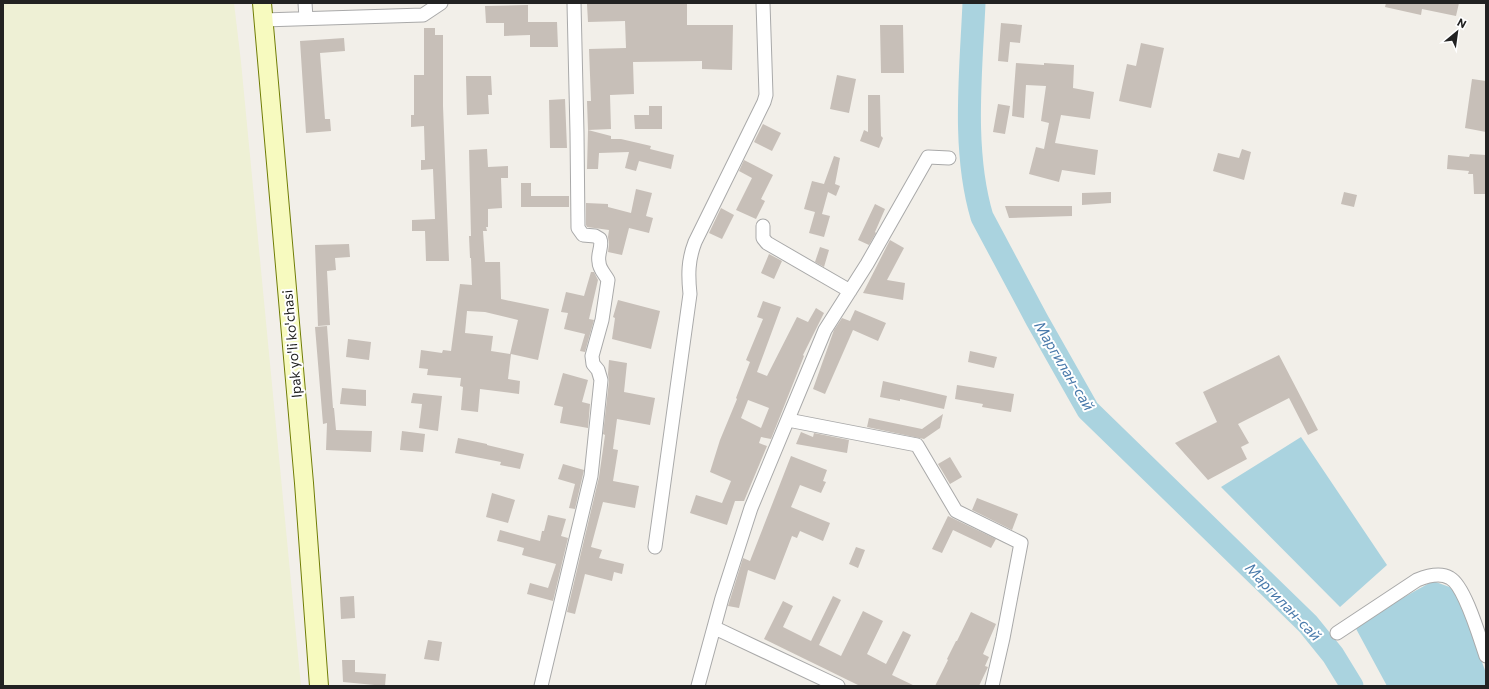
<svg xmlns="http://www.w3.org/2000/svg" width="1489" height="689" font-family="Commissioner,sans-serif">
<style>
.farmland{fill:#eef0d5}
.water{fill:#aad3df}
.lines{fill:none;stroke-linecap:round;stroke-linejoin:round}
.river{stroke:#aad3df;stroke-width:23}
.building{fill:#c7bfb8;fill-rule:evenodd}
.minor-casing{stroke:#a9a9a9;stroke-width:15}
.secondary-casing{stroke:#707d05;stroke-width:20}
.minor{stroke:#fff;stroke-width:13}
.secondary{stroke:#f7fabf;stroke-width:18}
.labels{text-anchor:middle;stroke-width:4;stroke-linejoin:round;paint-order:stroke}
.street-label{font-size:14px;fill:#222;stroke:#fff}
.water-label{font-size:15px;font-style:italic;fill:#4a7aab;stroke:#fff}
</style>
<rect width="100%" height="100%" fill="#f2efe9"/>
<path class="farmland" d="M3,3h231l7,59 60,624h-298z"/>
<path class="water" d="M1301,437l86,128 -47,42 -119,-120z
M1433,581l22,8 31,84v13h-99l-33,-61z"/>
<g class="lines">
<path class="river" d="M974,3c-3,69 -12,147 8,214l55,103 51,90 220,214 25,31 19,31"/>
</g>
<path class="building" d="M687,3v22h46l-1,45 -30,-1v-8l-69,1 1,32 -24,1 1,34 -23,1 -1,-29h4l-2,-52 37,-1 -1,-27 -37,1 -1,-18z
M1386,3h73l-3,13 -34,-7 -1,6 -36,-8z
M528,5v17h29l1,25h-28v-12l-26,1v-13h-18l-1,-17z
M1001,23l21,2 -2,18 -10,-1 -2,20 -10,-1z
M880,25h23l1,48h-23z
M424,28h11v7h8v71l6,155h-23l-1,-30h-13v-11l23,-1 -2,-50 -12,1v-10h4l-1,-34 -13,1v-12h3v-40h10z
M344,38l1,13 -25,2 5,66h5l1,12 -25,2 -6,-92z
M1141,43l23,5 -13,60 -32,-7 8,-37 9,2z
M1016,63l28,2v-2l30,2 -1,23 21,4 -4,27 -29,-4 -6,28 43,7 -3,25 -33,-5 -3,12 -30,-8 7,-27 8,2 5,-26 -8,-2 5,-35 -20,-1 -2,33 -12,-2z
M837,75l19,4 -7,34 -19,-4z
M466,76h25l1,19h-4l1,19 -22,1z
M1472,79l14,2v51l-21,-4z
M868,95h12l1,41 2,2 -4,10 -19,-7 4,-11 4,2z
M565,99l2,49h-17l-1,-48z
M998,104l12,2 -5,28 -12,-2z
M649,106h13v23h-27l-1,-14h15z
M763,124l18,9 -9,18 -18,-9z
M588,130l23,6v3h10l30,7 -1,3 24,6 -3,14 -32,-8 -3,10 -11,-3 4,-16 -30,1 -1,16h-11z
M487,149l1,18 20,-1v12h-7l1,30 -14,1v18h-2l1,4h-4l2,31h15l1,37 48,10 -11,51 -27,-6 -3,25 12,2 -1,13 -39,-5 -2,23 -17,-2 2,-23 -3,-1 1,-8 -34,-3 1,-6 -9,-1 2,-18 21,3 1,-3 8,1 9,-67 12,1 -1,-27h-1l-1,-22h2l-2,-86zM467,311l18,1 33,8 -8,34 -19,-3 2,-15 -28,-3z
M1242,149l9,3 -7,28 -31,-9 5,-18 21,5z
M1470,154l16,1v39h-12l-1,-20h-5l1,-3 -22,-2 1,-14 21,2z
M834,156l6,2 -5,26 5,2 -4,10 -8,-4 -6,22 8,2 -6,21 -15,-4 6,-21 -11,-3 8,-28 12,3z
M744,160l29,15 -12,24 4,2 -9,18 -20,-9 16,-32 -13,-7z
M521,183h10v13h38v11h-48z
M636,189l16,4 -6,23 7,2 -4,15 -20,-5 -7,27 -14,-3 1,-8 -1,-7 1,-7 -22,-3 -1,-2v-22l22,1v3l23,6z
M1111,192v11l-29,2v-12z
M1344,192l13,3 -3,12 -13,-3z
M875,204l10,5 -10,23 1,1 -7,12 -11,-5z
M1005,206h67v10l-63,2z
M721,208l13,7 -12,24 -13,-6z
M890,240l14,8 -17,32 18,3 -2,17 -40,-7z
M349,244l1,13 -15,1 1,12 -9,1 3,54 -12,1 -3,-81z
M820,247l9,3 -5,17 -9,-5z
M769,254l13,7 -8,18 -13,-6z
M591,272h3l4,8 -9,39 5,1 -9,32 -5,-1 5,-17 -21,-5 4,-16 -7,-1 5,-20 18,4z
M618,300l42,11 -9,38 -39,-10 3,-21 -2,-1z
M763,301l18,6 -24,65 10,4 30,-59 11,5 8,-14 8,5 -21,42 1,1 -33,83 -10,-2 -2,6 8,3 -23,55h-9l-8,24 -37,-12 6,-18 26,8 9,-22 -21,-9 10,-32 17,-41 -1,-1 14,-36 -4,-2 17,-41 -6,-2zM748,400l21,8 -8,20 -20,-10z
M855,310l31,13 -8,18 -25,-11 -28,64 -12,-5 21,-59 8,-12 8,3z
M327,326l6,82h1l2,22 36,1 -1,21 -45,-2 1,-27 -4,1 -8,-97z
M348,339l23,3 -2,18 -23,-3z
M970,351l27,6 -3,11 -26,-6z
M1279,355l39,75 -10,5 -19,-37 -51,26 11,19 -8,4 6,12 -39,21 -33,-37 42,-21 -14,-30z
M609,360l18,3 -3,29 31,6 -5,27 -33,-6 -4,30 5,1 -5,31 26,5 -4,22 -32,-6 -12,45 11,3 -3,8 25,6 -2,10 -8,-2 -2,9 -27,-7 -10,40 -8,-2 32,-135 6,-42 -2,-1 6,-53 -1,-7z
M563,373l25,7 -6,22 8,2 -2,24 -28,-5 3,-16 -9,-2z
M883,381l64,15 -3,13 -44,-10v2l-20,-4z
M957,385l57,9 -3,18 -29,-5 1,-3 -28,-5z
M342,388l24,2v16l-26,-2z
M413,393l29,3 -4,35 -19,-3 3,-24 -11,-1z
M943,414l-3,14 -16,11 -57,-12 2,-9 53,11z
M402,431l23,3 -2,18 -23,-2z
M801,432l12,5 1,-4 35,7 -2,13 -51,-9z
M458,438l29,6v1l37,9 -4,15 -20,-4 1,-3 -46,-9z
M791,456l36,14 -4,11 3,1 -5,11 -21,-8 -9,22 39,16 -7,18 -23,-10 -3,7 -5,-2 -17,44 -27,-10 -9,38 -11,-2 15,-48 7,3z
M950,457l12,20 -12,7 -12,-20z
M563,464l21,6 -9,39 -6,-1 6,-24 -17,-5z
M492,493l23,7 -7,23 -22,-6z
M977,498l41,16 -6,16 -40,-20z
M548,515l18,4 -5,17 7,2 -15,63 -26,-7 3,-11 18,5 8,-24 -34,-9 2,-7 -27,-7 3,-11 40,11 2,-10h2z
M948,516l48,23 -5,9 -38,-18 -11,23 -10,-4z
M856,547l9,3 -7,18 -9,-4z
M354,596l1,22 -14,1 -1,-22z
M833,596l8,4 -22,45 22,11 22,-45 20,10 -16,33 19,10 17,-33 8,4 -19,40 23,11h-55l-96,-47 19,-38 10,5 -10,21 28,14z
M971,612l25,12 -13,30 6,3 -4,9 3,1 -9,19h-44l13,-26 -1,-1 9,-18h1z
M428,640l14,2 -3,19 -15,-2z
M342,660h13v12l31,2 -1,12 -42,-4z"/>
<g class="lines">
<defs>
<path id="minor" d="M305,3l1,15
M263,20l160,-5 18,-12
M763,226v12l4,5 83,48
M788,420l129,25 39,66 65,32 -18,95 -11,48
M655,547l35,-253c-2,-19 -2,-34 5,-52l69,-140 2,-7 -3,-92
M715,628l123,58
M1337,633l80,-53c10,-4 23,-8 33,-2 15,8 30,61 36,78
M541,686l50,-210 10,-96 -3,-10 -5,-6 -1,-8 10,-36 6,-40c-3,-6 -9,-11 -9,-18 -2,-8 4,-16 1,-23l-5,-3 -12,-1 -5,-7 -1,-95 -3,-130
M698,686l24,-88 29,-90 74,-178 42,-66 61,-107 21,1"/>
<path id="secondary" d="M262,3l42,480 15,203"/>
</defs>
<use href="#minor" class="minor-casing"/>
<use href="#secondary" class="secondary-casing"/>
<use href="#minor" class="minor"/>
<use href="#secondary" class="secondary"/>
</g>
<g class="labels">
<g class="street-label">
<text transform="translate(292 344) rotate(-95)" y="5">Ipak yo'li ko'chasi</text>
</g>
<g class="water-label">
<text transform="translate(1064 366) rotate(59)" y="5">Маргилан-сай</text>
<text transform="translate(1283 602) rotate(46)" y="5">Маргилан-сай</text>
</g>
</g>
<rect width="1489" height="689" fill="none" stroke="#222222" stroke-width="8"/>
<g transform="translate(1457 32) rotate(29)" stroke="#ffffff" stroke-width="3" paint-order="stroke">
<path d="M0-3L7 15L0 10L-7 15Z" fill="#222222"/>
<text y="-6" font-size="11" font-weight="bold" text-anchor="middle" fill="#222222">N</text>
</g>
</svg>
